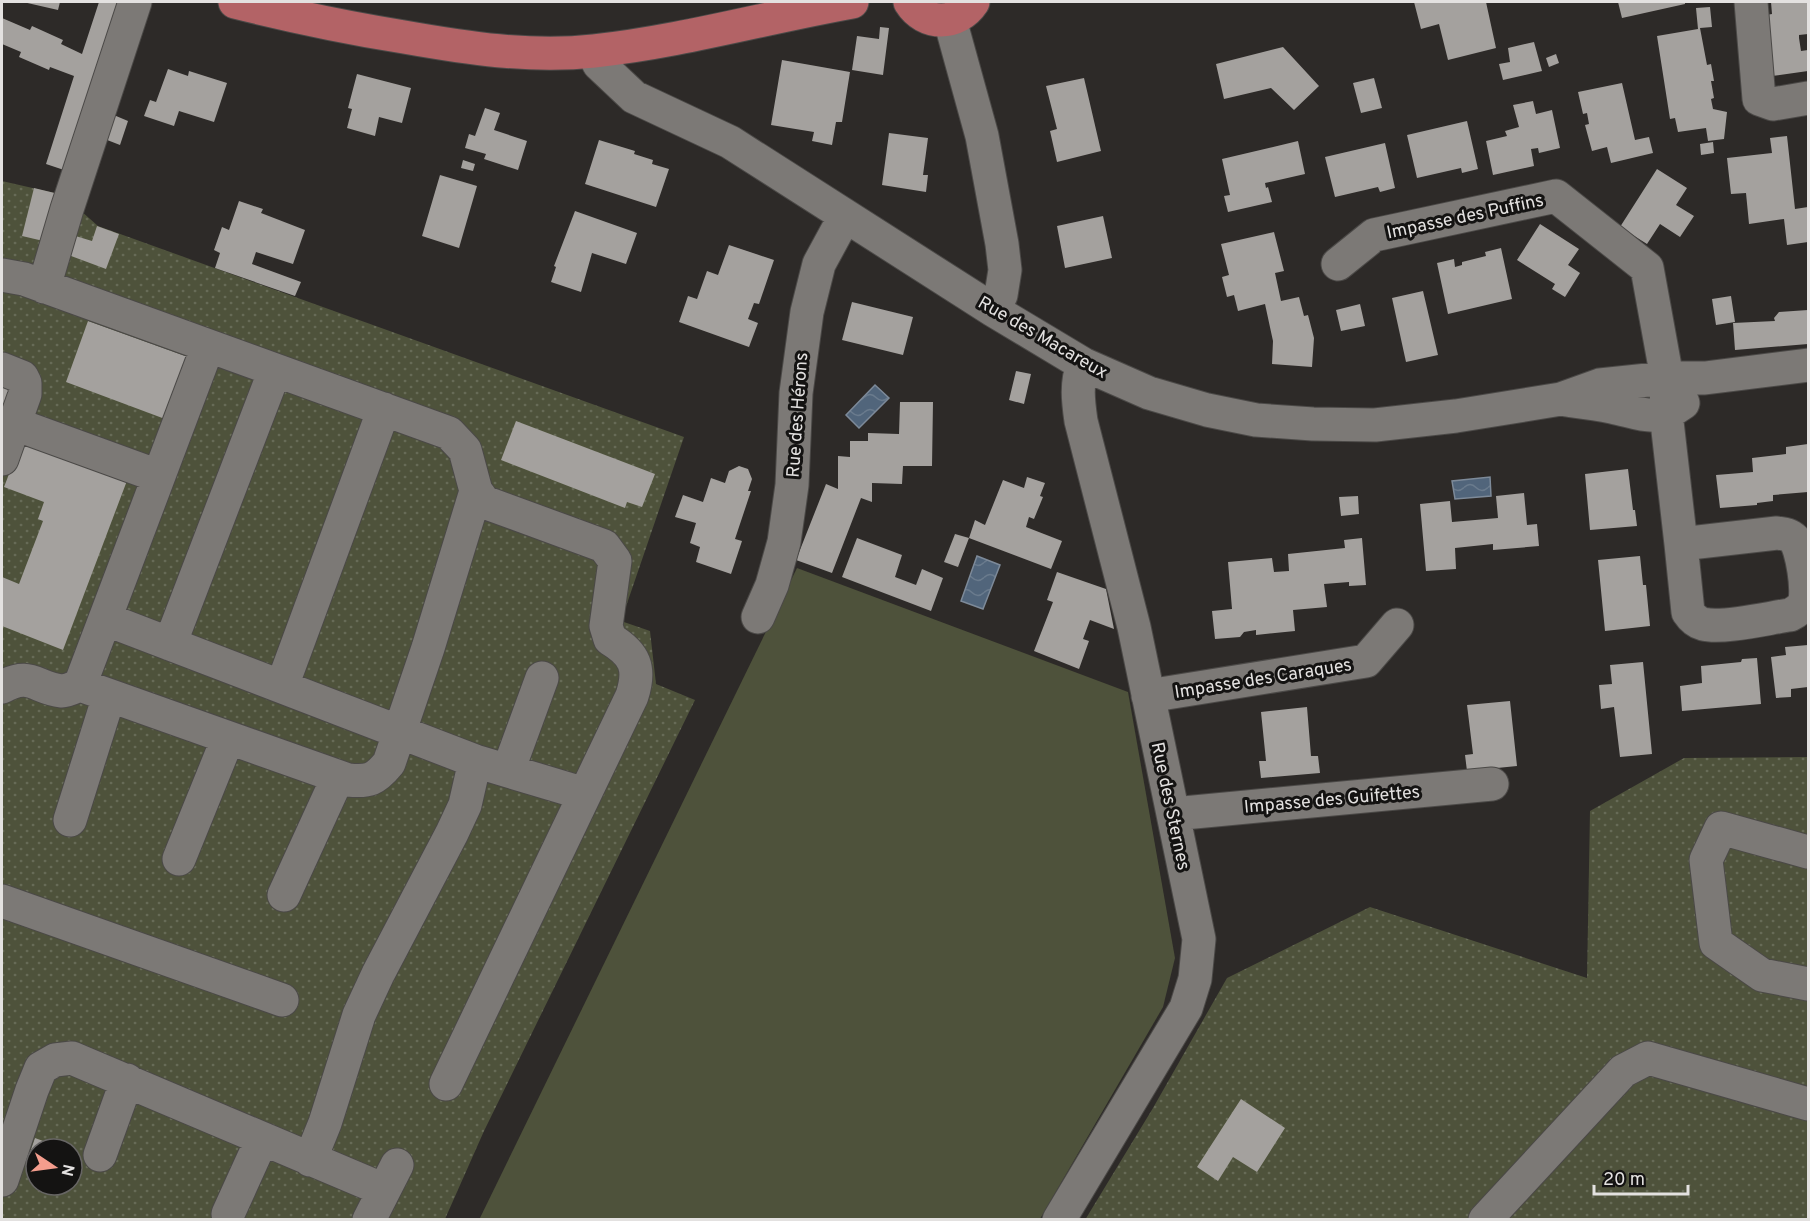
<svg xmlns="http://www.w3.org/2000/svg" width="1810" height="1221" font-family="Overpass,sans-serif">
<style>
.grass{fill:#4e523b}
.park{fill:url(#park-dots);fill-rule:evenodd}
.water{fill:url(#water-waves);stroke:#7d8a99;stroke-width:1.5}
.building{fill:#a4a19e}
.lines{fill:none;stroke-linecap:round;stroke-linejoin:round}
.minor-casing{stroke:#4b4947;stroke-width:35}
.major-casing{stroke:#4b4947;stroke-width:35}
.minor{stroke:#7c7976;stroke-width:33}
.major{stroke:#b36366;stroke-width:33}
.labels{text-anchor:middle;stroke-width:6;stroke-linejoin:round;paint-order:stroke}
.street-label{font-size:18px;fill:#e3e1e0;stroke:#141312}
</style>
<defs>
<pattern id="park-dots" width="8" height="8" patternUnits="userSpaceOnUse" patternTransform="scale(1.5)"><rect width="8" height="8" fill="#4e523b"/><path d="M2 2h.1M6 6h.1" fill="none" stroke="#676b57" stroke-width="1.8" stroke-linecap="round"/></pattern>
<pattern id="water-waves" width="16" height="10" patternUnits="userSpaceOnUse" patternTransform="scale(1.5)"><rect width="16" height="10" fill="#51657b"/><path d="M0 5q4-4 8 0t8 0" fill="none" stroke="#6a7b8d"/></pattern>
</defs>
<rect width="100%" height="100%" fill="#2d2a28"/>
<path class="grass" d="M797,568l331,124 47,266 -12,49 -123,212 -561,1z"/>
<path class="park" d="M2,181l61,14 35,31 586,211 -63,184 29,10 6,53 39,16 -211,431 -39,88 -443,1zM36,1149h36v36h-36z
M1808,757v462l-723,1 68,-112 74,-130 143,-71 217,71 3,-167 94,-53z"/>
<path class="water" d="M875,385l14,13 -30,30 -13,-13z
M1490,477l1,19 -36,3 -3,-18z
M977,556l23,9 -17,44 -22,-8z"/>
<path class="building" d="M23,2h37l-2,8z
M99,2h27l-56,170 -24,-8 28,-88 -24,-9 -1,3 -30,-13 2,-5 -19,-8v-26l28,12 2,-4 31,14 -2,4 21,10z
M1414,2h72l10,46 -48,12 -9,-36 -18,5z
M1618,2h67v2l-63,14z
M1771,2h37v32l-9,1v3l2,13 7,-1v21l-36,5 -6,-61 6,-1z
M1710,7l2,20 -12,1 7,37 4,-1 3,17h-3l3,17 -3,1 2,10 14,3 -3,27 -16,2 -2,-13 -28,4 -3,-14 -5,1 -13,-83 41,-7 -2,-21z
M880,27l9,1 -6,47 -31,-5 5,-34 22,3z
M1534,42l8,29 -39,9 -4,-16 11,-2 -2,-14z
M1283,47l36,39 -25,24 -23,-22 -47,11 -8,-35z
M1556,54l3,9 -10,4 -3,-9z
M782,60l68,12 -8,50h-6l-4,23 -20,-4 2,-9 -43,-7z
M168,69l20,7 1,-5 38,12 -13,39 -35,-11 -5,15 -30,-10 6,-16 6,2z
M357,74l54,14 -9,35 -23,-6 -4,19 -28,-8 5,-19 -4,-1z
M1084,78l17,73 -44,11 -7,-31 7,-2 -11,-43z
M1374,78l8,30 -21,5 -8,-30z
M1622,83l13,57 14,-3 4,16 -42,10 -4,-16 -15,4 -7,-26 4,-1 -2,-11 -4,1 -5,-22z
M1533,101l3,13 16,-4 8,38 -21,5 -1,-5 -7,1 3,17 -41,9 -7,-34 21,-5 -2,-5 14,-4 -6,-22z
M485,108l15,5 -6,17 33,11 -9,29 -34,-11 2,-5 -21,-6 4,-14 6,2z
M109,113l19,8 -8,24 -18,-7z
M1467,121l11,48 -16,4 -1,-5 -44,10 -10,-43z
M889,133l39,5 -5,37h5l-2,17 -44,-7z
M1787,136l8,73 13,-2v35l-21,3 -3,-26 -35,5 -3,-31 -15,1 -4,-36 45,-5 -2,-15z
M599,140l36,11 -1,3 19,6 -1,4 17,5 -13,38 -71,-23z
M1298,141l7,33 -40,9 1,5 2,-1 4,15 -44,10 -4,-16 6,-1 -8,-36z
M1713,142l1,11 -13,2 -1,-11z
M1385,143l10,45 -15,4 -2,-5 -43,10 -10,-40z
M463,160l12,4 -2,7 -12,-3z
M1657,169l30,19 -11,17 18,11 -14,21 -20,-13 -13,20 -27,-17z
M440,175l37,11 -18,62 -37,-12z
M34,188l29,7 -11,48 -30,-7z
M239,201l24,8 -2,4 44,17 -12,34 -37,-12 -4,12 49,18 -6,14 -80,-28 5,-15 -6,-3 8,-23 7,3z
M575,211l62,22 -11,31 -34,-11 -11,39 -30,-10 5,-15 -2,-1z
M1103,216l9,42 -47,10 -8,-42z
M1540,224l39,25 -11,16 12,8 -15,24 -13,-8 3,-5 -38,-24z
M97,226l22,8 -13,35 -43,-16 6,-19 23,7z
M1274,232l10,39 -9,2 6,28 18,-4 5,19 4,-1 6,23 -2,29 -40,-3 1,-23 -8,-37 -27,7 -4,-16 -7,2 -5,-20 7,-2 -8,-31z
M729,245l45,15 -15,44 -5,-1 -6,16 10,4 -9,24 -70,-25 9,-26 9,3 10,-28 11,4z
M1501,248l11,51 -64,15 -11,-51 17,-4 1,8 7,-2v-3l24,-6 -1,-4z
M1423,291l15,64 -32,7 -14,-64z
M1731,296l4,26 -19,3 -4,-26z
M852,302l61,15 -10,38 -61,-15z
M1360,304l5,22 -24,5 -5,-21z
M1808,310v34l-73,6 -2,-27 42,-2 -1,-3 5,-6z
M88,321l100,36 -23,62 -99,-37z
M1016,371l15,3 -7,30 -15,-4z
M2,382l11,3 -11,37z
M900,402h33l-1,64h-29l-1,18 -30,-1v19l-11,-4 -29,75 -36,-13 30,-76 12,5v-33l12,1v-16h18v-8l31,1z
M516,421l139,53 -13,33 -15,-5 -2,6 -124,-48z
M23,438l105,40 -65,172 -61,-24v-49l17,7 24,-63 -5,-2 6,-17 -40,-15z
M1808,444v48l-35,3v6l-16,2v2l-37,3 -4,-33 37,-3 -1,-14 34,-4v-7z
M739,466l9,3 4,10 -4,12h3l-16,48 7,2 -11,33 -35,-12 4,-15 -10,-4 6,-20 -21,-6 8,-22 20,7 8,-24 14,5 4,-12z
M1628,469l5,41h2l2,16 -47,4 -5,-56z
M1027,477l18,6 -5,13 3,1 -9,22 -5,-2 -3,10 36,14 -11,28 -82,-31 6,-18 10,5 18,-45 21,8z
M1524,493l3,32 10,-1 2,22 -46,4v-6l-38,4 1,21 -30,2 -6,-67 30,-3 2,21 46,-4 -2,-22z
M1358,496l1,18 -18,2 -2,-19z
M955,534l14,4 -11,29 -14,-5z
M857,538l45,17 -7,22 21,8 6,-16 21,9 -12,33 -89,-34z
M1362,538l4,47 -17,1v-4l-25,2 3,23 -34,3 2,21 -39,4v-5l-12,2 -4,5 -25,2 -3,-28 20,-2 -4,-47 44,-4 2,14 15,-1 -1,-17 57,-6 -1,-8z
M1640,556l3,29h3l4,41 -45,5 -7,-71z
M1057,572l49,17 8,40 -24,-9 -7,19 6,2 -10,28 -45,-18 19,-49 -6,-2z
M1808,645v42l-17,2v8l-15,1 -5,-41 15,-2 -1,-8z
M1757,658l4,46 -79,7 -2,-25 22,-3 -1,-17 40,-4 1,-3z
M1643,662l9,92 -32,3 -6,-50 -13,2 -2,-24 13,-1 -2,-19z
M1510,701l7,65 -50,5 -2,-16 8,-1 -6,-49z
M1307,707l4,49h7l2,17 -59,5 -2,-17h7l-5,-49z
M1241,1099l44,29 -28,44 -24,-15 -15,24 -21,-14z
M35,1138l30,11h-29v15l-9,-3z"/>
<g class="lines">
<defs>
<path id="minor" d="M1751,2l8,97 14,5 35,-6
M950,20l32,116 20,108 3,26 -4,25 -8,15
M593,52l6,12 35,33 96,45 263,168 90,54 66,29 58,17 49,10 57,4 62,1 81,-9 105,-17 39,-14 67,-7h38l103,-13
M1338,264l36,-29 182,-39 91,72 20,110 -1,35 15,131
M2,275l22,4 425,154 16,17 11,41 8,11 120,44 11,15 -9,65 4,13c25,15 31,29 22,57l-186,388
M44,287l23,-78 68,-207
M2,369l20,8 3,6v11l-23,65
M1566,400c15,2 31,4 46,7 29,6 43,17 71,-4
M15,424l143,52
M1777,533c7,1 12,1 17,6 8,8 15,55 10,64 -3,6 -8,9 -14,12 -22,3 -67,14 -87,9 -7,-2 -11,-6 -15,-12l-7,-68z
M758,617l14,-32 12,-43 8,-57 4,-92 11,-81 12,-48 26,-48
M105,619l370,142 110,33
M170,644l105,-274
M80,685l128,-339
M282,686l102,-277
M2,687c29,-16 33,1 60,4 5,0 13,-4 18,-6l268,95c21,2 27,0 41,-17l39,-115 48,-157
M1148,696l218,-35 31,-36
M508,771l34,-93
M1173,814l319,-30
M70,820l39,-124
M1808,852l-87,-24 -15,32 10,83 46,32 46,9
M179,859l49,-121
M284,895l54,-118
M2,901l280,99
M100,1155l27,-75
M310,1160l15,-37 34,-108 19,-41 74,-141 13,-28 10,-44
M2,1180l30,-90 9,-22 14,-8 17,-2 312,132
M228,1214l34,-75
M369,1220l28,-55
M1059,1220l127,-212 9,-29 4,-40 -65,-312 -53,-206c-3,-21 -5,-37 2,-57
M1485,1220l138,-149 25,-13 160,46"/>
<path id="major" d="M235,2c56,14 113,26 169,35 62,11 127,21 190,14 85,-9 174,-34 258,-49
M910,2c15,24 47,24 63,0"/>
</defs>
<use href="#minor" class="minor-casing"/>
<use href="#major" class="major-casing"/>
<use href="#minor" class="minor"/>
<use href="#major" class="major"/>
</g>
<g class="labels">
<g class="street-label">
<text transform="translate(1465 216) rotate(-12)" y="6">Impasse des Puffins</text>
<text transform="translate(1043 337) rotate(30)" y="6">Rue des Macareux</text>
<text transform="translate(797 415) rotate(-86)" y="6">Rue des Hérons</text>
<text transform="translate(1263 678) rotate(-9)" y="6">Impasse des Caraques</text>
<text transform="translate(1332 799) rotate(-5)" y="6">Impasse des Guifettes</text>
<text transform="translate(1171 806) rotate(78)" y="6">Rue des Sternes</text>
</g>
</g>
<rect width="1810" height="1221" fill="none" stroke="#e3e1e0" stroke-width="6"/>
<g transform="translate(54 1167) rotate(103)"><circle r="28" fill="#141312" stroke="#676564" stroke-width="1.5"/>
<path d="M0-4.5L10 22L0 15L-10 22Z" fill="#f49d8d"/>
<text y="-9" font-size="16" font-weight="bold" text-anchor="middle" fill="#e3e1e0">N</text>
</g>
<path d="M1594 1185v9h94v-9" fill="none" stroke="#e3e1e0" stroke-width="3"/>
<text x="1603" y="1185" font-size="18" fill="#e3e1e0" stroke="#141312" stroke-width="4.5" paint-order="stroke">20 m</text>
</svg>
